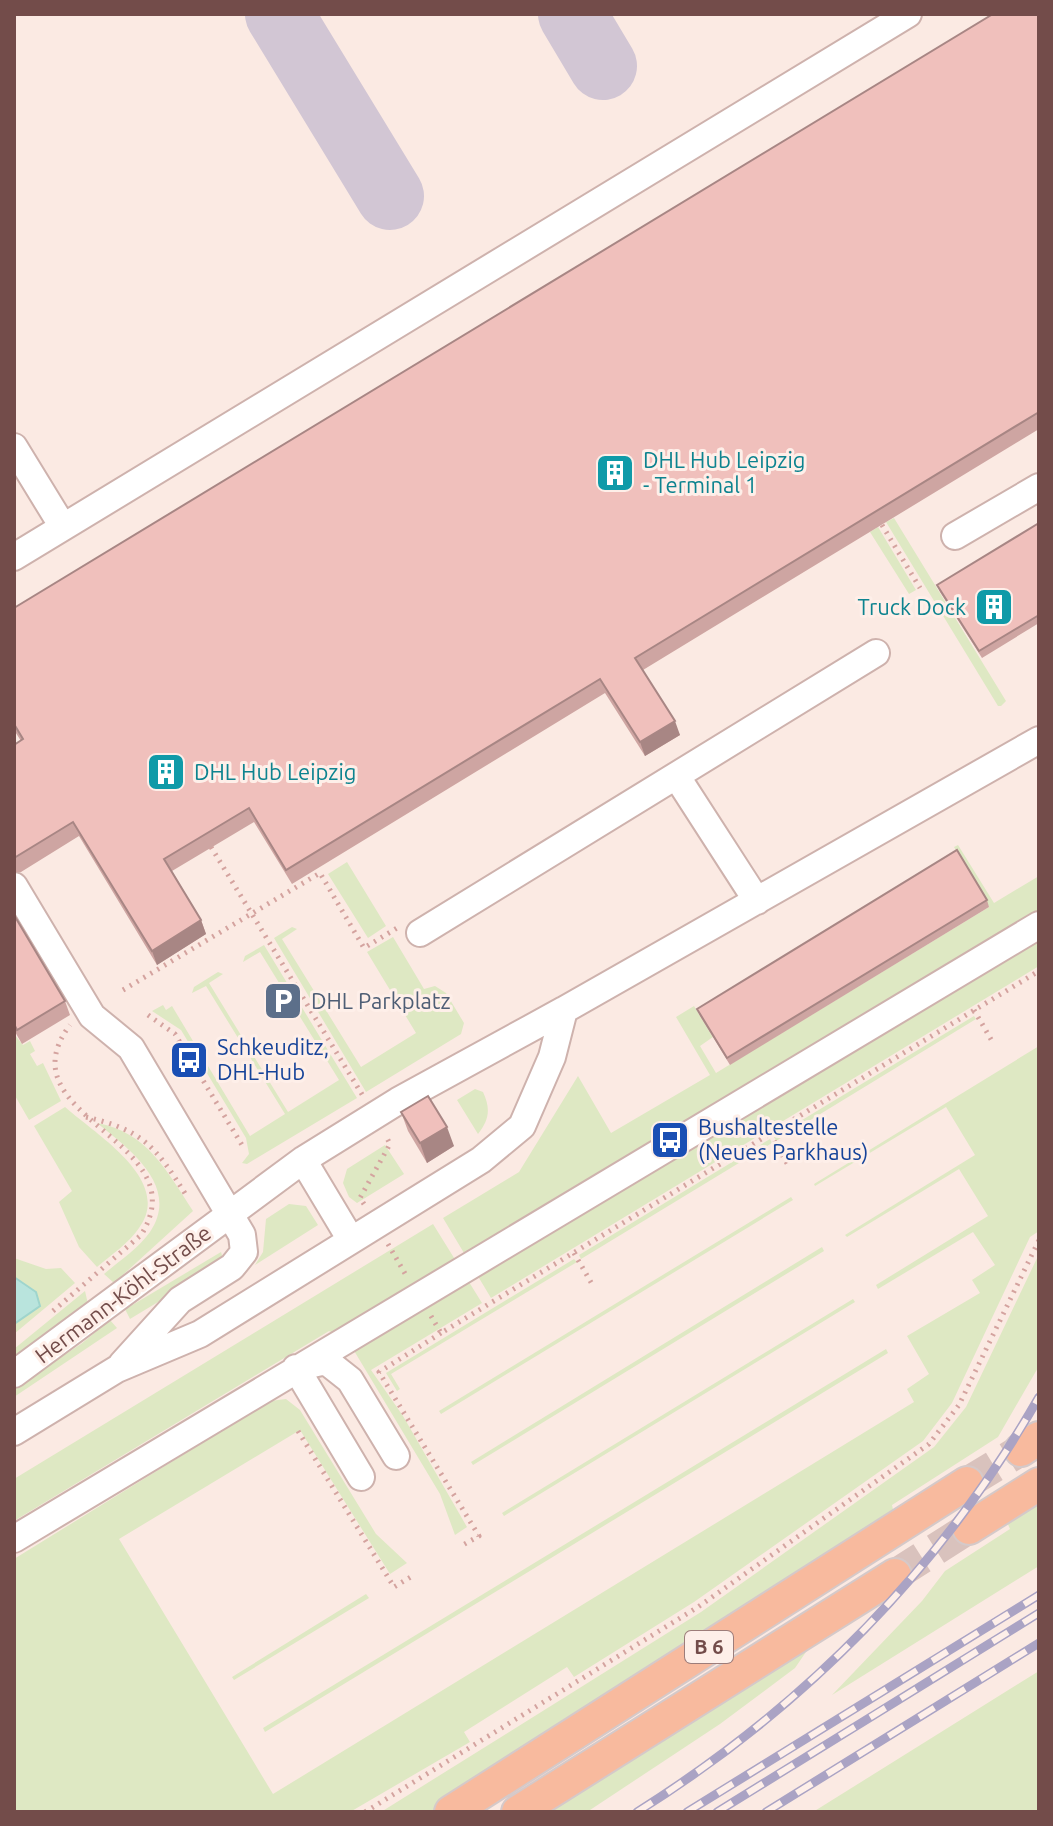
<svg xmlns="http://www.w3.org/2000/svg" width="1053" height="1826" font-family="Ubuntu,sans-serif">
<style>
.green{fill:#dee8c3}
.water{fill:#b9e4dd;stroke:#9fd5cd;stroke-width:2}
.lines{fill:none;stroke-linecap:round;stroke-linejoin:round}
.taxiway{stroke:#d2c6d4;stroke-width:68}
.major-tunnel{stroke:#d9c2bd;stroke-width:32;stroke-dasharray:32 16;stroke-linecap:butt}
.minor-casing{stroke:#ceb2ad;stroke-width:30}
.major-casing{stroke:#d5c9c9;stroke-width:36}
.path{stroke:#d4a39f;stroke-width:5;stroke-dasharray:2 6;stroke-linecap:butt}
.minor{stroke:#fff;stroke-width:26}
.major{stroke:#f8ba9e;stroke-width:32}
.rail-casing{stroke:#aaa3c4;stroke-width:9}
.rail{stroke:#feefe9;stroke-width:6;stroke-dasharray:18;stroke-linecap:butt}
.wall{fill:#cea5a2}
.shaded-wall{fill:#a88684}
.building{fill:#f0c0bc;stroke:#a88684;stroke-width:2}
.labels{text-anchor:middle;stroke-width:6;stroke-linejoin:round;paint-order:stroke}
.shield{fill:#feefe9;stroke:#9d7d7a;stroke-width:2}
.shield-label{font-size:20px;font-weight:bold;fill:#734c4a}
.culture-label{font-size:22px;fill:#0d838f;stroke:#feefe9;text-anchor:start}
.service-label{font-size:22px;fill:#4e5e75;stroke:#feefe9;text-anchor:start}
.transit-label{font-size:22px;fill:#164399;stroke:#feefe9;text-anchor:start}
.street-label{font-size:22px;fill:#734c4a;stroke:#feefe9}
</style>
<rect width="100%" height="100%" fill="#fbeae3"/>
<path class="green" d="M894,518l112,183 -5,5h-3l-112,-184z
M878,527l38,63 -7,4 -39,-62z
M958,845l36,58 45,-27v90l-548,332 -48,-80 76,-46 59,-96 33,57 99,-58 -34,-58 18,-11 19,31 -13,9 16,27 273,-166 -35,-60z
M347,862l39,64 -18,12 -40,-64z
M292,927l5,2 -15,10 79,128 55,-34 -49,-81 26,-15 31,52 11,-3 11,7 18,30 -3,11 -95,58 -92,-154z
M264,945l93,153 -110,66 -5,-1 7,-9 -3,-16 -65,-108 -29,-19 11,-6 3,5 6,-4 78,130 35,-22 -79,-128 -14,7 2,-6 24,-15 5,2 -14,9 79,129 51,-32 -79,-128 -17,10 2,-6z
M974,1016l2,3 -200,122 -2,-4z
M14,1034l9,11 7,-4 5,10 -5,3 7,12 6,-3 18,38 -32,19 -15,-26z
M1039,1046v185l-9,6 -78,166 -29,38 -229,161 -120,75 -7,-10 -103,65 6,10 -120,70h-336v-253l256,-158 16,-2 14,11 76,124 31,29 -17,11 -90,-144 -181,109 154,255 641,-392 -7,-13 22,-15 -22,-38 73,-43 -8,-13 23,-15 -22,-33 -95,57 -2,-4 112,-69 -29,-47 -112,68 -2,-2 130,-80 -29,-48 -131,79 -1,-2z
M475,1089l8,3c8,17 6,28 -5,42l-21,-34z
M65,1107c30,27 109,73 74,121 -10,15 -28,27 -42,39l-18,-20 -20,-45 13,-11 -38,-65z
M97,1123c50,9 70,48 96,88l-79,72 -10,-9c15,-13 34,-25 46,-42 31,-46 -22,-84 -53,-109z
M770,1139l2,4 -191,116 -2,-4z
M385,1145l19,29 -47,29 -8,-6 -6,-14 4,-14z
M791,1197l2,3 -352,214 -2,-3z
M289,1204l17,2 12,19 -63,40 8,-13 3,-33z
M433,1224l49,79 -111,67 32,46 64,111 -12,8 -15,-41 -93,-155 -18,-8 -315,190v-42z
M822,1247l2,4 -351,214 -2,-3z
M221,1252l3,10 -94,57 -5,-10 4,-2z
M1039,1254v112l-41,71 -106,68 2,9 -463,298h-50l320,-200 233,-165 32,-40z
M14,1258l32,11 15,-1 14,15 -61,51z
M574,1259l3,3 -186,112 9,15 -3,2 -11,-18z
M85,1291l3,13 -74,57v-12z
M853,1299l2,3 -351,214 -2,-3z
M110,1320l7,8 -103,69v-10l67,-43z
M886,1349l2,4 -623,379 -2,-4z
M1039,1502v64l-207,129 90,-94 23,-30 65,-42 -3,-7z
M366,1594l3,4 -135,82 -2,-3z
M808,1649l-13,19 -75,56 -133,88h-46z
M1039,1671v141h-226z"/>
<path class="water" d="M14,1277l22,15 4,14 -26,18z"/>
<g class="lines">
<path class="taxiway" d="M279,14l111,182
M572,14l31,52"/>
<path class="major-tunnel" d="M967,1483l54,-33
M895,1575l74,-47"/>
<defs>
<path id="minor" d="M14,447l49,80
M955,536l84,-49
M14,557l894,-543
M677,777l80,124
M14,886l78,130 39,32 111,187 2,17 -12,15 -52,33 -58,64
M420,933l456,-280
M303,1160l48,80
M303,1366l23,-5 24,19 46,76
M296,1368l65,109
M14,1374l289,-214 95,-59 166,-91
M14,1432l103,-63 83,-35 281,-174 41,-34 30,-69 12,-47 475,-270
M14,1539l1025,-614"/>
<path id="major" d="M1021,1450l18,-12
M969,1528l70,-44
M451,1812l516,-329
M518,1812l377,-237"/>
</defs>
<use href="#minor" class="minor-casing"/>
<use href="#major" class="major-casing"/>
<path class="path" d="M882,525l38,63
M211,847l152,249
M123,990l197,-117 44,75 33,-20
M974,1010l18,31
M148,1015l27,19 67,111
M86,1117c57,13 70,30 100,78
M770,1134l18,31
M364,1204l-4,-6 30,-54 -4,-8
M388,1244l19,33
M574,1253l18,31
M53,1311l88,-76c60,-95 -141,-117 -71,-210
M431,1316l10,17 598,-362
M441,1333l-62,39 100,164 -18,10
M298,1431l96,156 20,-12
M365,1812l333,-205 231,-163 30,-39 80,-165"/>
<use href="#minor" class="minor"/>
<use href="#major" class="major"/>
<defs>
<path id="rail" d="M637,1812c167,-105 304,-243 402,-415
M687,1812l352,-217
M717,1812l322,-199
M766,1812l273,-169"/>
</defs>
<use href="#rail" class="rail-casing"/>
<use href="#rail" class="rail"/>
</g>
<path class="wall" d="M1039,14v415l-396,241 37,65 -35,21 -40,-63 -313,191 -38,-62 -82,49 29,49 5,14 -49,31 -78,-129 -58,36h-7v-127l7,-4 -7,-11v-122z
M1039,523v100l-57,35 -42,-66 -3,-7z
M987,900l2,7 -259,158 -30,-49 -3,-7z
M14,915l51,86 5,14 -48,29 -8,-14z
M401,1112l53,34 -27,17 -19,-32z"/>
<path class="shaded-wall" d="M675,721l5,14 -35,21 -5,-14z
M201,920l5,14 -49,31 -5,-14z
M447,1127l7,19 -27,17 -7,-20z"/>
<path class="building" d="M993,14h46v398l-404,246 40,63 -35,21 -40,-63 -314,191 -37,-62 -85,51 37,61 -49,31 -79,-129 -59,36v-113l9,-6 -9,-15v-116z
M1039,523v92l-60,36 -42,-66z
M957,850l30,50 -260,158 -30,-49z
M14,915l51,86 -48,29 -3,-6z
M428,1096l19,31 -27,16 -19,-31z"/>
<defs>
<symbol id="building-square" viewBox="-11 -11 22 22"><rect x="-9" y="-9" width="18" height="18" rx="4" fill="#0f9aa8" stroke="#feefe9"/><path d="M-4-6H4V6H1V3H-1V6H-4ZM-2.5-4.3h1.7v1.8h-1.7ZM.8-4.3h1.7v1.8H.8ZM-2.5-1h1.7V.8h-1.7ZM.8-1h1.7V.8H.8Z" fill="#fff"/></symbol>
<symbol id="parking-square" viewBox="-11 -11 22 22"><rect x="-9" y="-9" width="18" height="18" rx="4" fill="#5c6f8a" stroke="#feefe9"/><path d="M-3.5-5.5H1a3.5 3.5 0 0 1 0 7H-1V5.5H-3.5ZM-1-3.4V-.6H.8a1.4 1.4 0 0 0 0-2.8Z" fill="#fff"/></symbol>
<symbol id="bus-square" viewBox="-11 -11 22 22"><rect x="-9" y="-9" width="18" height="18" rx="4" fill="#1a4fb4" stroke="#feefe9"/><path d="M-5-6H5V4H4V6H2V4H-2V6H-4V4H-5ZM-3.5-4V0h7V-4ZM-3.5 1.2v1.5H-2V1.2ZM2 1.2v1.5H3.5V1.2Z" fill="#fff"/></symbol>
</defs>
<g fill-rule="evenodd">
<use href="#building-square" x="593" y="451" width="44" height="44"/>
<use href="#building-square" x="972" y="585" width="44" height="44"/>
<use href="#building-square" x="144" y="750" width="44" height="44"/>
<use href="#parking-square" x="261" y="979" width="44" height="44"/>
<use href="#bus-square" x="167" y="1038" width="44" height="44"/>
<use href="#bus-square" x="648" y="1118" width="44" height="44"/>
</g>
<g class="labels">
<rect class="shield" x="685" y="1631" width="48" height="32" rx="6"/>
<g class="shield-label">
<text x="709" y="1654">B 6</text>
</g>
<g class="culture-label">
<text x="643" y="468">DHL Hub Leipzig<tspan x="643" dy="25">- Terminal 1</tspan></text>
<text x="966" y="615" text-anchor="end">Truck Dock</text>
<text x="194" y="780">DHL Hub Leipzig</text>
</g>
<g class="service-label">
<text x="311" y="1009">DHL Parkplatz</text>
</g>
<g class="transit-label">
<text x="217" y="1055">Schkeuditz,<tspan x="217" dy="25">DHL-Hub</tspan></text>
<text x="698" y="1135">Bushaltestelle<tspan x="698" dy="25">(Neues Parkhaus)</tspan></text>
</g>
<g class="street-label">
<text transform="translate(123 1294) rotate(-37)" y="8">Hermann-Köhl-Straße</text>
</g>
</g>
<rect width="1053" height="1826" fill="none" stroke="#734c4a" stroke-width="32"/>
</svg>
